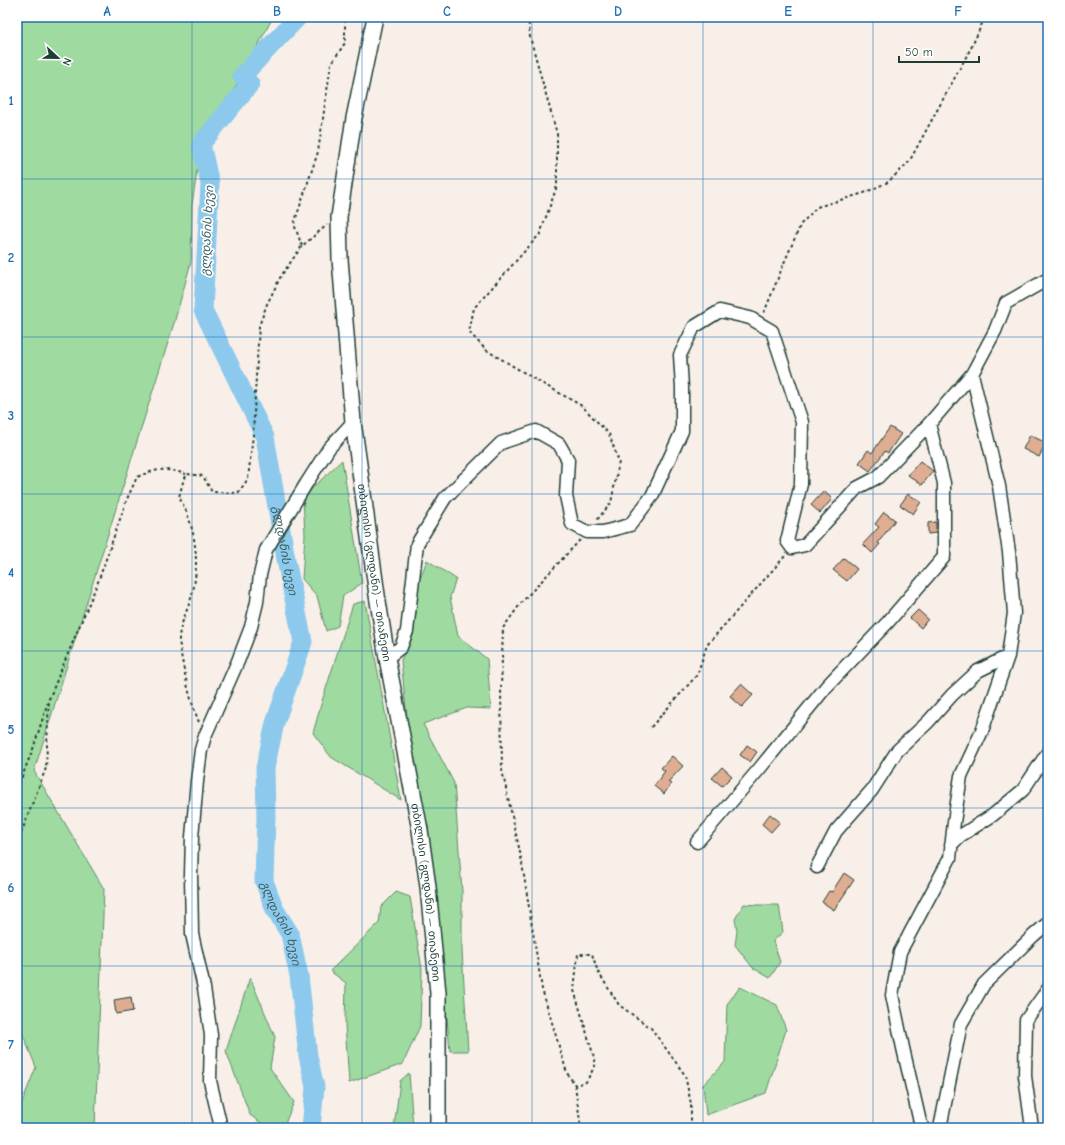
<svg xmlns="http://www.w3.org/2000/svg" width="1065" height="1145" font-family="'Comic Neue','Noto Sans Georgian',sans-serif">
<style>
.green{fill:#9fdaa0;stroke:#5f8c6a}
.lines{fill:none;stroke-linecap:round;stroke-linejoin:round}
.river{stroke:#8cc9ec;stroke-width:19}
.building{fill:#dfad92;stroke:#1f3d34}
.minor-casing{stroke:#1f3d34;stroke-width:15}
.major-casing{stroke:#1f3d34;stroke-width:18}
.path{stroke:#1f3d34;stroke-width:2;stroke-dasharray:3 3;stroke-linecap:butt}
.minor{stroke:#fff;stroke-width:12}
.major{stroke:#fff;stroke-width:15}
.grid{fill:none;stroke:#1f6fb2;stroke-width:1;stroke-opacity:0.55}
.labels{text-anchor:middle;stroke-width:3.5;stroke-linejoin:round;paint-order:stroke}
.street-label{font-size:11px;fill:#1f3d34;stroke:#fff}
.water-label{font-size:12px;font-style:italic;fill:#3a6062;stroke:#fff}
.neatline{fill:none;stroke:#1f6fb2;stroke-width:1.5}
.grid-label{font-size:13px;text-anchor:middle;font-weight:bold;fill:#1f6fb2}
</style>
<rect width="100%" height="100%" fill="#f9efe9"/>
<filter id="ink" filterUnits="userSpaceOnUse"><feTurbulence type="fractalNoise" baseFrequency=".025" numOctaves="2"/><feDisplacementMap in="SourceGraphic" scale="8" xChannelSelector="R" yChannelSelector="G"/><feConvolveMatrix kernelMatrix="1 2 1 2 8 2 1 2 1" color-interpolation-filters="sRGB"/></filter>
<g filter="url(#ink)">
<path class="green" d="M17,17h256l-31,59 -41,68 -9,61 -1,57 -16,58 -141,451 70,118 -9,239h-78v-13l19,-48 -15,-37 -4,-3z
M342,460l20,123 -19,13 -5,30 -12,5 -9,-35 -15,-17 3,-44 -2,-38z
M427,560l29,19 -6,18 8,39 29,23 4,50 -24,-1 -44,16 31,59 8,108v60l6,100h-18l-15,-165 -26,-148 -8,-78 12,-25 5,-51z
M365,601l36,199 -70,-43 -18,-24 9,-32 31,-97z
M396,892l14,5 12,72 -2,57 -17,38 -54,19 -4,-59 1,-41 -16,-12 49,-48 2,-16z
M744,904l14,1h21l4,27 -10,9 7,21 -10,16 -17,-10 -18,-23 2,-14 -2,-12z
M250,977l25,60 -5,31 24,34 -11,26h-15l-18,-13 -24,-64z
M740,987l37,18 9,25 -20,63 -60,22 -3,-30 22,-23 2,-58z
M409,1073l4,55h-19l6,-47z"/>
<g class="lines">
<path class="river" id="s1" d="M298,17l-56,59 8,8 -49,60 9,40 -7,126 62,127 22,128 16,77 -28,81 -10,45 1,48 -2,65 11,29 15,24 9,42 9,80 7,31 -4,41"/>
</g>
<path class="building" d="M890,427l11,7 -13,19 -3,-2 -15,20 -11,-8 9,-13 4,3z
M1030,435l16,8 -7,14 -16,-8z
M920,461l13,10 -11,14 -14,-10z
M824,491l8,8 -12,14 -9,-8z
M908,494l13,8 -8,12 -13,-9z
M884,512l11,8 -17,23 2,1 -8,9 -9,-9 16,-17 -4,-3z
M936,522v11l-8,1v-11z
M844,558l13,11 -10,12 -14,-11z
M918,610l10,9 -7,9 -11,-10z
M741,684l12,11 -11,12 -12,-11z
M747,745l10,7 -7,10 -10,-7z
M672,756l11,10 -15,16 3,2 -7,10 -10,-8 11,-15 -4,-3z
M722,767l10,9 -10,10 -10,-8z
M770,814l10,8 -9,10 -9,-8z
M844,873l10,7 -20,30 -12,-8 7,-11 3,1z
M131,997l2,14 -17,3 -2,-14z"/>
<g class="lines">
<defs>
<path id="minor" d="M387,658l14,-11 6,-16 10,-87 28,-46 56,-55 35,-12 23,13 9,16 -2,36 6,28 15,8h16l27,-7 22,-29 30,-65v-44l-2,-32 14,-28 26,-16 30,7 22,13 30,91 -1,62 -14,57 5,7 13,-3 52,-57 21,-11 51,-53 43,-50
M697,842l63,-74 66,-81 62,-65 56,-65v-74l-15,-59
M951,845l9,-9 33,-21 30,-25 25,-38
M817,867l19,-36 36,-41 25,-39 31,-29 24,-27 26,-24 30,-15
M220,1128v-5l-10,-42 1,-46 -7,-47 -12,-54 -1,-59 1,-38 5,-56 4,-31 4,-14 33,-75 13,-34 6,-25 3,-27 6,-25 40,-66 23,-36 24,-26
M923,1128l-3,-6 -17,-74 -11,-53 8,-43 50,-94 4,-36 7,-46 21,-45 26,-75 6,-43 -5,-61 -10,-66 -27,-112 23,-43 11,-28 42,-24
M940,1128l21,-104 23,-40 49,-48 15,-13
M1032,1128l-7,-52 1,-56 22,-31"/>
<g id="major">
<path id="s2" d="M375,17l-21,101 -15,99 1,42 13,163 5,35 19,138 10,63 33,172 8,57 10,106v135"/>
</g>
</defs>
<use href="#minor" class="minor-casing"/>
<use href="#major" class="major-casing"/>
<path class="path" d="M528,17l2,20 27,97v52l-17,48 -66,74 -5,24 17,18 47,28 49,28 27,28 10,28 -8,41 -15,18
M302,246l-8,-22 24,-72 13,-88 14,-21v-26
M764,313l20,-50 17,-39 16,-17 47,-14 24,-11 21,-20 63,-116 13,-29
M580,540l-59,63 -18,25 -2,60 1,82 19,87 21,132 25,84 8,12 11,-3 10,-18 -22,-74 4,-36h14l6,18 21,33 32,23 34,47 6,29v24
M199,722c-9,-21 -14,-46 -18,-68 0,-5 -2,-10 -2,-15 0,-13 10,-32 13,-44 8,-31 4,-70 -13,-98l4,-15 4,-8 16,2 9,16 26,1 10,-14 5,-44 2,-41 4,-68 8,-22 14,-28 21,-30 25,-21
M651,727l46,-52 10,-30 78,-89
M17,789l16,-40 15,-47
M17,844l29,-76 3,-69 49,-117 29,-83 10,-22c21,-9 28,-9 49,-3
M575,1085l6,43"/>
<use href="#minor" class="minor"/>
<use href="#major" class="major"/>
</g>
</g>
<path class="grid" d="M192,17v1111M362,17v1111M532,17v1111M703,17v1111M873,17v1111M17,179h1031M17,337h1031M17,494h1031M17,651h1031M17,808h1031M17,966h1031"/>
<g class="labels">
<g class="street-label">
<text dy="4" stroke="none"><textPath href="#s2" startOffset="561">თბილისი (გლდანი) — თიანეთი</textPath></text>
<text dy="4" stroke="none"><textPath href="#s2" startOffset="885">თბილისი (გლდანი) — თიანეთი</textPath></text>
</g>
<g class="water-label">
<text transform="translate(207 231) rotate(-87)" y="4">გლდანის ხევი</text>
<text dy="4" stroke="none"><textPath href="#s1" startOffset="594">გლდანის ხევი</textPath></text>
<text dy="4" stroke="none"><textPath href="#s1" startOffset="978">გლდანის ხევი</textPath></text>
</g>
</g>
<rect width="1065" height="1145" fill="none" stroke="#fff" stroke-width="44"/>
<g transform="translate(58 58) rotate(112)" stroke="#ffffff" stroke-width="3" paint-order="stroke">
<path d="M0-3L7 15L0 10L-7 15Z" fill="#1f3d34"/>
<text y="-6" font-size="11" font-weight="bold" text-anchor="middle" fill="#1f3d34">N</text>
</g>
<path d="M899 56v6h80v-6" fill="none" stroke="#1f3d34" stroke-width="2"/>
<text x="905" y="56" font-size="12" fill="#1f3d34" stroke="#ffffff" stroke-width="3" paint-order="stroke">50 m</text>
<rect x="22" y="22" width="1021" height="1101" class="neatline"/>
<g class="grid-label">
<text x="107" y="16">A</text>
<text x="277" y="16">B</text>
<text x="447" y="16">C</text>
<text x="618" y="16">D</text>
<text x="788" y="16">E</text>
<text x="958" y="16">F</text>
<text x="11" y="105">1</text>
<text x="11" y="262">2</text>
<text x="11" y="420">3</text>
<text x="11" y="577">4</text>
<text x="11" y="734">5</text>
<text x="11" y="892">6</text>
<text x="11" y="1049">7</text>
</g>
</svg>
